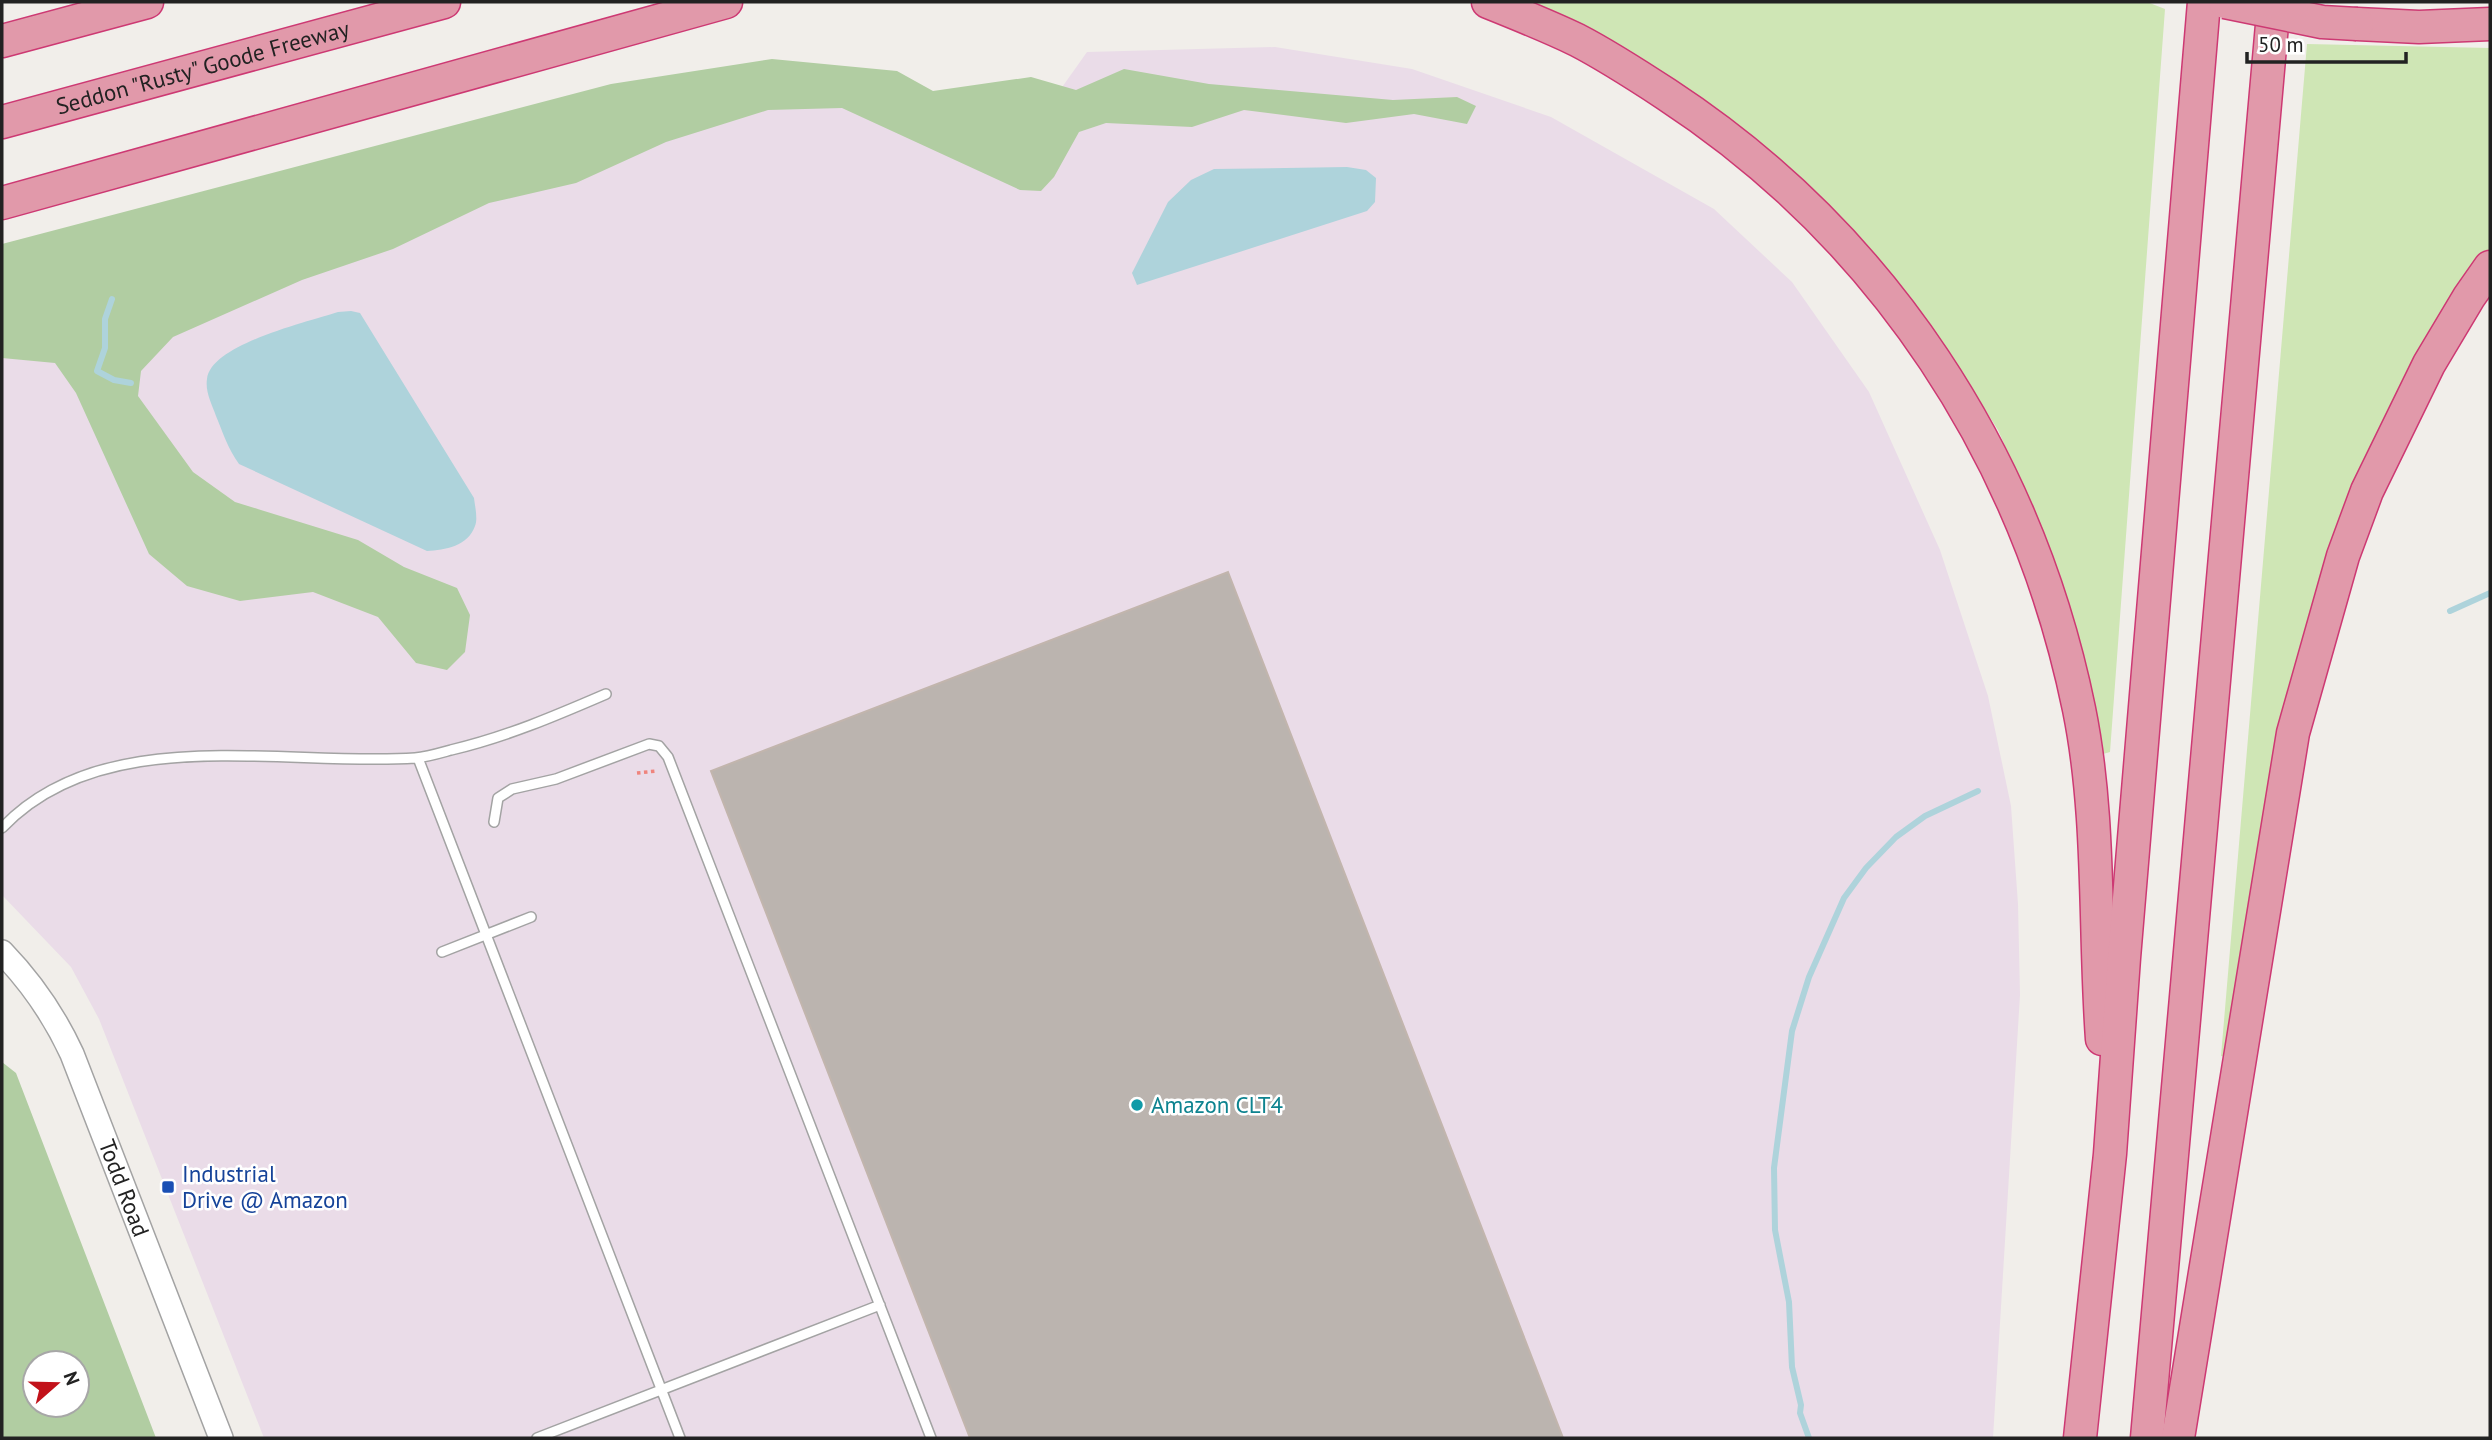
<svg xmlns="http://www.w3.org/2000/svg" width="2492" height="1440" font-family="'PT Sans',sans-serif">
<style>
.industrial{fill:#eadce8}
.grass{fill:#cfe6b5}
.forest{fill:#b1cda2;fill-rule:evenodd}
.water{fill:#aed3db}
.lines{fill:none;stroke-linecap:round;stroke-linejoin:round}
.stream{stroke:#aed3db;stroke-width:6}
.building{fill:#bbb4af;stroke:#c2b5ad;stroke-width:2}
.service-casing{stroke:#a3a3a3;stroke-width:12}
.tertiary-casing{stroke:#a3a3a3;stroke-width:26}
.motorway-casing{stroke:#cd3973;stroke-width:35}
.path{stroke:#ef847d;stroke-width:3.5;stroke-dasharray:3.5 3.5;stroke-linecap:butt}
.service{stroke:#fff;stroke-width:9}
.tertiary{stroke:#fff;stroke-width:23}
.motorway{stroke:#e199aa;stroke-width:32}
.motorway-bridge-casing{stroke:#cd3973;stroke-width:35;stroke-linecap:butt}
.motorway-bridge{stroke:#e199aa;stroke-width:32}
.culture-dot{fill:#0f9aa8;stroke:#fff;stroke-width:2.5}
.transit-dot{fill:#1a4fb4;stroke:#fff;stroke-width:2.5}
.labels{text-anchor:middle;stroke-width:5;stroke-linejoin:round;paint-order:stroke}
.street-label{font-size:23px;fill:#222;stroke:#fff}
.culture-label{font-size:23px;fill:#0d838f;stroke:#fff;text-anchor:start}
.transit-label{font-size:23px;fill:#164399;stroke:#fff;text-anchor:start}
</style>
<rect width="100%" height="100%" fill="#f1eeea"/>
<path class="industrial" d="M1275,47l137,22 139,48 163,92 78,73 77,110 71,158 48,146 23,110 7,98 2,91 -27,443h-1729l-165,-419 -28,-52 -69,-72v-597l835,-216 177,73 73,-103z"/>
<path class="grass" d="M1524,2h623l18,7 -55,743 -14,4 -14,-100 -38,-122 -46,-104 -53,-84 -76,-95z
M2307,44l183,4v212l-147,266 -112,532 -10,-2z"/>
<path class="forest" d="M772,59l125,12 36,20 98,-14 45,13 48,-21 85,15 184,16 64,-3 19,9 -9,18 -53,-10 -68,9 -102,-13 -52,17 -86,-4 -27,9 -25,45 -13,14 -21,-1 -178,-82 -74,2 -102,32 -90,41 -87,20 -96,46 -91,31 -129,57 -32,34 -3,25 55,76 42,30 123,38 46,27 53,21 13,27 -5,37 -18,18 -31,-7 -38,-46 -65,-25 -73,9 -53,-15 -38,-32 -73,-161 -21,-30 -53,-5v-114l609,-160z
M2,1062l14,11 140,365h-154zM35,1363h42v42h-42z"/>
<path class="water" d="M1347,167l19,3 10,8 -1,24 -8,9 -230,74 -5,-12 36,-71 23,-22 23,-11z
M351,311l9,2 114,185c1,8 4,21 1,28 -7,20 -30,24 -48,25l-188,-87c-11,-15 -16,-31 -23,-48 -4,-12 -11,-24 -9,-37 4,-35 101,-57 131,-67z"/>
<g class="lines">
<path class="stream" d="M112,299l-7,20v29l-8,23 17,9 17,3
M2450,611l40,-18
M1809,1438l-9,-25 1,-8 -9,-38 -3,-65 -14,-72 -1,-62 18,-137 17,-54 35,-79 22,-30 30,-31 29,-21 53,-25"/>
</g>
<path class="building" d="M1228,572l335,866h-593l-259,-667z"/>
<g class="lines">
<defs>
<path id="service" d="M418,758l262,680
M494,822l4,-24 14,-9 44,-10 93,-35 10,2 9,11 263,681
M2,828c101,-107 282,-61 413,-70 12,-1 25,-5 36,-8 55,-13 104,-34 155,-56
M442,952l89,-35
M537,1438l343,-133"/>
<path id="tertiary" d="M2,952c30,31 52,63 70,102l149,384"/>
<g id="motorway">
<path d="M1488,2c30,12 60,24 89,38 31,16 60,35 89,54 217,142 361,362 413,615 22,108 15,220 23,330"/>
<path d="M2357,24l62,3 71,-3"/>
<path d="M2,41l145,-39"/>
<path id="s1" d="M2,122l442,-120"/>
<path d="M2,203l724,-201"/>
<path d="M2080,1438l30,-284 14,-196 80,-956"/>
<path d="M2147,1438l127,-1436"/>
<path d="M2178,1438l115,-705 50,-177 24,-65 62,-127 40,-67 21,-30"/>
</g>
</defs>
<use href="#service" class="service-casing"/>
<use href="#tertiary" class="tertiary-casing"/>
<use href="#motorway" class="motorway-casing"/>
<path class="path" d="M637,773l20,-2"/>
<use href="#service" class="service"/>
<use href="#tertiary" class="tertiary"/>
<use href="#motorway" class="motorway"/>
<defs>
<path id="motorway-bridge" d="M2225,2l97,20 35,2"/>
</defs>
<use href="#motorway-bridge" class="motorway-bridge-casing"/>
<use href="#motorway-bridge" class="motorway-bridge"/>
</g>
<circle class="culture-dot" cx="1137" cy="1105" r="7"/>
<rect class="transit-dot" x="161" y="1180" width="14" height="14" rx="3.5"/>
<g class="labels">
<g class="street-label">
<text dy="8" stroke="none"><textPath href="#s1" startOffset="208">Seddon "Rusty" Goode Freeway</textPath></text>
<text transform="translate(124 1188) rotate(69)" y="8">Todd Road</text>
</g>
<g class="culture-label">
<text x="1151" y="1113">Amazon CLT4</text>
</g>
<g class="transit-label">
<text x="182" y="1182">Industrial<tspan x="182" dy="26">Drive @ Amazon</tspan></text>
</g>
</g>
<rect width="2492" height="1440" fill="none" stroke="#222222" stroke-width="7"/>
<g transform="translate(56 1384) rotate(70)"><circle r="33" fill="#ffffff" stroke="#a7a7a7" stroke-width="2"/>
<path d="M0-5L12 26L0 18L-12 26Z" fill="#c2121a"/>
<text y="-10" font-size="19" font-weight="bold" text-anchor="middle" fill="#222222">N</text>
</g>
<path d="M2247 52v10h159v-10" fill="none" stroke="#222222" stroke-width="3.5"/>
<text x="2258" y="52" font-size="21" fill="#222222" stroke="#ffffff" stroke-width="5" paint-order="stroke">50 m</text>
</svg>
